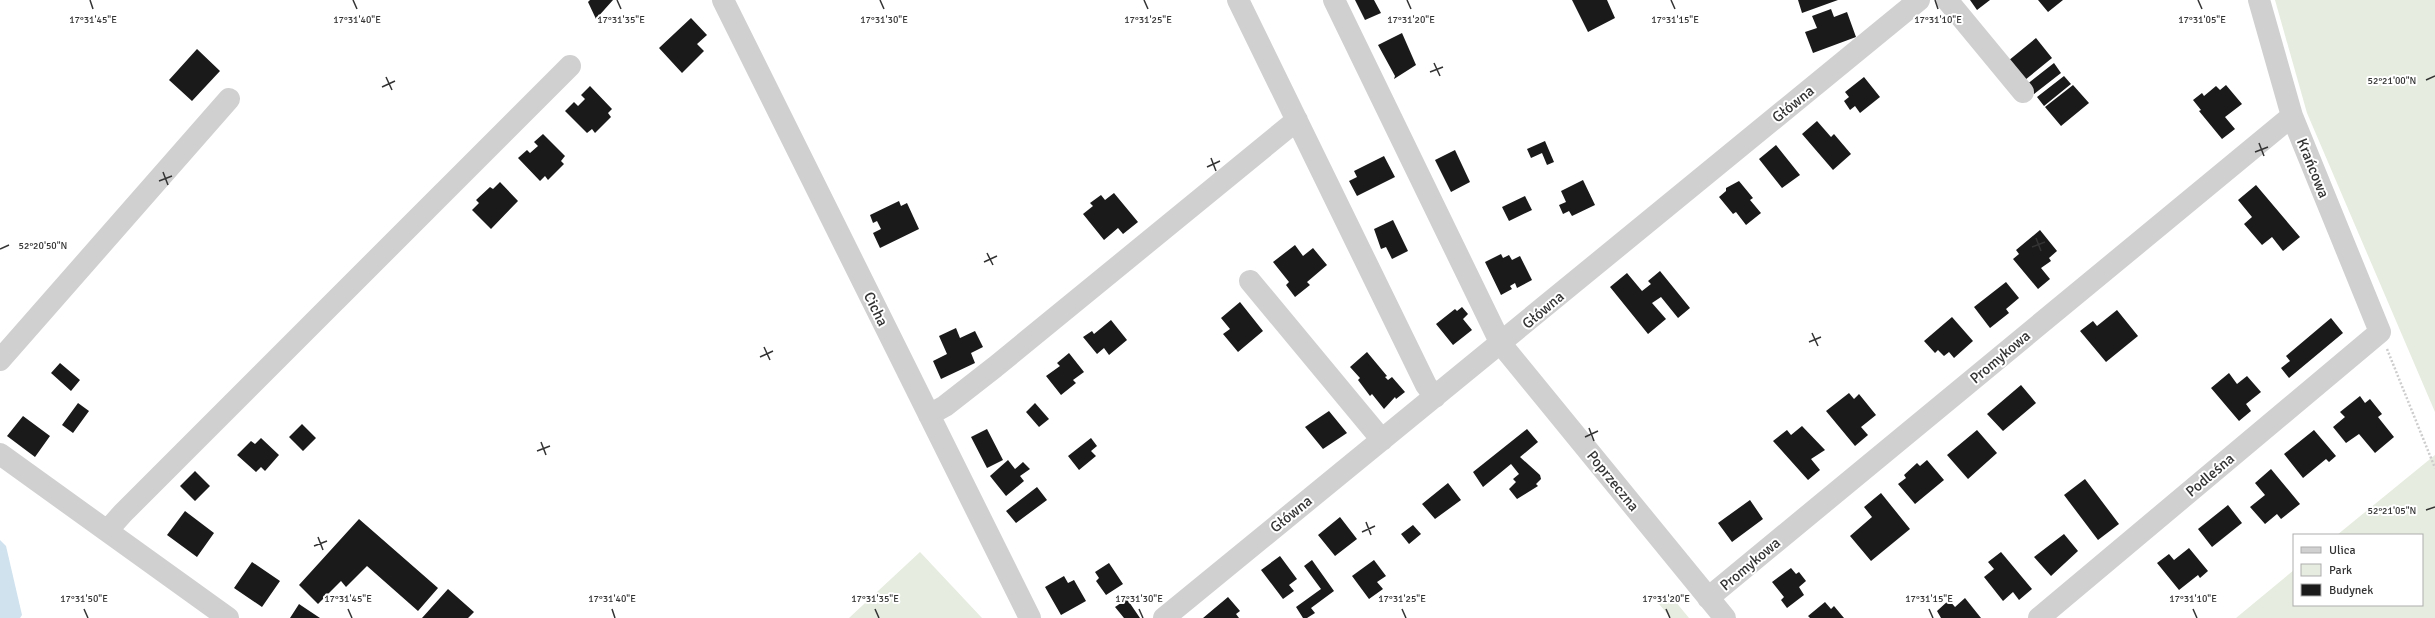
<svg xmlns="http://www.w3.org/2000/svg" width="2435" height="618" font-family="Signika,sans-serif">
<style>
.green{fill:#e6ecdf}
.water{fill:#cfe2ee}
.building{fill:#1a1a1a}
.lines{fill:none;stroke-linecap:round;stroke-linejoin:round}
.path{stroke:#cdcdcd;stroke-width:2.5;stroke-dasharray:2 2;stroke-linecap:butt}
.minor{stroke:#d0d0d0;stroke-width:22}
.ticks{fill:none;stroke:#333;stroke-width:1.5}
.labels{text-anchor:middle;stroke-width:4;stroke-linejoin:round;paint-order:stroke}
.street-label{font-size:15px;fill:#333;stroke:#fff}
.ticks-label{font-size:10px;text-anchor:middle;fill:#333;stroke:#fff;stroke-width:4;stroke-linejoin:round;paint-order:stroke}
</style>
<rect width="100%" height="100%" fill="#fff"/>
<path class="green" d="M2275,0h160v412l-128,-299z
M2435,455v163h-199l58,-48v35h128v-70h-85z
M920,552l62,66h-133z
M1670,595l19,23h-18l-12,-14z"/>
<path class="water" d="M0,540l6,6 16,69 -2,3h-20z"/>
<path class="building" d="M590,0h23l-17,19 -8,-17z
M1355,0h19l7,13 -16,7z
M1572,0h35l8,18 -27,14z
M1798,0h40l-36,13z
M1970,0h20l-13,10z
M2038,0h25l-15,12z
M1831,9l3,8 13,-5 9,25 -43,16 -8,-21 12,-4 -5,-12z
M691,18l16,17 -10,9 7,7 -22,22 -23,-25z
M1402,33l14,32 -22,14 1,-3 -17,-31z
M2036,38l16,20 -27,22 -17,-19z
M197,49l23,22 -28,30 -23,-21z
M2054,63l7,10 -27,21 -8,-9z
M2064,76l7,8 -27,22 -7,-9z
M1864,77l16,20 -20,16 -5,-7 -5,4 -6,-9 5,-4 -4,-5z
M2073,85l16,18 -28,23 -16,-19z
M2226,85l16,19 -17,13 10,12 -13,10 -23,-28 2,-1 -8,-10 9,-7 2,3 12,-10 4,4z
M590,86l22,23 -4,4 3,4 -16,16 -3,-4 -5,4 -22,-22 9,-9 4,4 7,-7 -4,-4z
M1817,121l14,16 3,-3 17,20 -18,16 -31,-36z
M543,134l22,22 -4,5 3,3 -16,16 -3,-4 -5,5 -22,-23 9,-8 3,3 8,-7 -4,-4z
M1545,141l9,21 -7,3 -5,-12 -11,5 -4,-9z
M1776,145l24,30 -18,13 -23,-29z
M1455,150l15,32 -19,10 -16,-32z
M1384,156l11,21 -38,19 -8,-15 8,-4 -3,-6z
M1583,180l12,25 -23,11 -3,-5 -6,3 -4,-9 7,-3 -5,-11z
M1739,181l14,17 -3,2 11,13 -15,12 -10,-13 -3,2 -14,-17 7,-6v-3z
M500,182l18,19 -27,28 -19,-19 7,-7 -3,-3 14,-13 3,2z
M2256,185l44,52 -17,14 -11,-14 -10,8 -18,-21 8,-7 -14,-17z
M1114,193l24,29 -15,12 -5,-6 -14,12 -21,-26 10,-8 -3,-3 11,-8 4,5z
M1525,196l7,14 -23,11 -7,-14z
M899,201l2,5 6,-3 12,26 -39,19 -7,-15 8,-4 -4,-8 -4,2 -3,-8z
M1393,220l15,31 -16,8 -6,-12 -5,2 -7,-20z
M2040,230l17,21 -8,7 2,3 -10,7 9,11 -12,10 -25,-30 6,-5 -3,-4z
M1295,245l8,11 10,-8 14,17 -20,17 3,3 -15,12 -9,-12 3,-3 -16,-20z
M1501,254l2,4 6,-3 3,5 8,-4 12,24 -15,8 -2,-5 -5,3 2,3 -11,6 -16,-33z
M1660,271l30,37 -12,10 -17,-21 -9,6 14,16 -18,15 -38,-47 17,-14 15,18 9,-7 -3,-3z
M2006,282l13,16 -13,11 3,4 -19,15 -16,-21z
M1240,302l23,29 -25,21 -15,-18 7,-5 -9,-11z
M1462,307l6,7 -5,5 9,11 -19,15 -17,-21 19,-15 2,2z
M2117,310l21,26 -32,26 -26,-31 13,-10 4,5z
M1952,317l21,24 -19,17 -5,-6 -5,4 -6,-6 -3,3 -11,-12z
M2331,318l12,15 -54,45 -8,-10 9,-7 -4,-5z
M1111,320l16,20 -18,15 -5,-7 -7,6 -14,-17 9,-6 2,3z
M956,328l4,10 15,-7 8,16 -12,6 4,10 -34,16 -8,-18 14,-7 -8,-18z
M1367,352l20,24 -2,1 3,3 4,-3 13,15 -9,7 -1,-2 -11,12 -12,-15 -2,2 -12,-16 2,-2 -10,-11z
M1069,353l15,19 -11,8 3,3 -15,12 -15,-19 14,-10 -3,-3z
M60,363l20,17 -9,11 -20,-18z
M2229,373l8,11 10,-8 14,16 -15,12 5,7 -12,10 -28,-33z
M2021,385l15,18 -33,28 -16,-17z
M1849,393l5,6 5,-5 17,21 -15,12 7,8 -13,11 -29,-35z
M2360,396l5,7 5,-4 12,15 -4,3 16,20 -19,16 -16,-19 -13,9 -13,-16 12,-10 -5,-5z
M78,403l11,8 -16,22 -11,-8z
M1035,403l14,16 -10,8 -13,-15z
M1329,411l18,22 -24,16 -18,-22z
M23,416l27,20 -15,21 -28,-21z
M302,424l14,14 -13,13 -14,-14z
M1802,426l23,24 -14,9 9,11 -12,10 -35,-39 14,-11 4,5z
M987,429l16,31 -16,8 -16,-31z
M1527,429l11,13 -18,15 20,18 1,4 -5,5 2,2 -21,13 -8,-10 7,-7 -3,-3 6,-5 -8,-10 -28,23 -10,-15z
M1977,430l20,23 -29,26 -21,-24z
M2314,430l22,26 -7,6 -3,-3 -23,19 -19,-24z
M261,438l18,17 -14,16 -4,-4 -5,5 -19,-17 14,-14 4,3z
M1091,438l6,8 -6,5 5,5 -17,14 -11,-14z
M1008,460l7,9 8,-7 7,7 -10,7 4,5 -18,15 -16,-20z
M1927,460l17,20 -29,24 -17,-20 8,-6 -2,-3 13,-12 3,3z
M2271,469l29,35 -19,15 -4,-5 -12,10 -15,-17 15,-12 -10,-12z
M195,471l15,15 -15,15 -15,-15z
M2085,479l34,45 -21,16 -34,-45z
M1448,483l13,17 -26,19 -13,-15z
M1037,487l10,13 -31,23 -10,-12z
M1881,493l29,36 -39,32 -21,-25 22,-19 -8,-10z
M1750,500l13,19 -31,23 -14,-19z
M2228,505l14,18 -30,24 -14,-18z
M185,511l29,22 -17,24 -30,-22z
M1340,517l17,22 -22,17 -17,-21z
M359,519l79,69 -20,23 -51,-45 -21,21 -5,-6 -23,23 -19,-19z
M1413,525l8,9 -12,10 -8,-10z
M2064,534l14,17 -27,25 -17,-19z
M2189,548l19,23 -8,7 -2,-3 -19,15 -22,-27 12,-9 5,6z
M2001,552l31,37 -13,11 -6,-8 -10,9 -19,-24 10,-8 -6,-7z
M1280,556l17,23 -8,6 5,6 -11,8 -22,-29z
M1312,560l22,31 -23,17 4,5 -8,5h-4l-7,-11 25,-18 -17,-23z
M1374,560l12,16 -9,6 6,7 -14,10 -17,-23z
M252,562l28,19 -18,26 -28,-19z
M1109,563l14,21 -17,11 -10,-14 3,-3 -4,-6z
M1791,568l5,6 3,-2 7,9 -7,6 5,8 -17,13 -6,-8 3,-3 -12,-15z
M1064,576l4,7 6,-3 12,21 -25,14 -16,-28z
M448,589l26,23 -6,6h-46z
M1228,597l12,14 -4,3 3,4h-36z
M1965,598l16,20h-40l-4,-7 12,-11 6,7z
M1127,599l13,19h-16l-9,-11z
M1825,602l6,7 3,-3 10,12h-34l-2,-2z
M299,604l21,14h-30z"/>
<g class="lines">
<path class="path" d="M2387,349l48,119"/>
<path class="minor" d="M723,0l307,618
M1238,0l188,385 9,12
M1334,0l167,344 224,274
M1947,0l76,92
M1250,281l132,159
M0,360l229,-261
M929,415l16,-9 50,-39 302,-247
M0,454l228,164
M107,531l16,-18 447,-447
M1708,598l584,-482
M1164,618l755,-618
M2039,618l341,-286 -88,-216 -33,-116"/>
</g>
<path class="ticks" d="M90,0l3,9M353,0l4,9M617,0l4,9M880,0l4,9M1144,0l4,9M1407,0l4,9M1671,0l4,9M1935,0l3,9M2198,0l4,9M1434,63l6,13M1430,72l13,-5M386,77l6,13M2426,80l9,-4M382,87l13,-6M2259,143l5,13M2255,152l13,-5M1211,158l5,13M1207,167l13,-6M163,172l5,13M159,181l13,-5M2036,238l5,13M2032,247l13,-5M0,249l9,-4M987,253l6,12M984,262l13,-6M1812,333l6,13M1809,342l12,-5M764,347l6,13M760,357l13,-6M1589,428l5,13M1585,437l13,-6M541,442l5,13M537,451l13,-5M2426,510l9,-3M1366,522l5,13M1362,532l13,-6M318,537l5,13M314,546l13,-5M84,609l4,9M348,609l4,9M612,609l3,9M875,609l4,9M1139,609l4,9M1402,609l4,9M1666,609l4,9M1929,609l4,9M2193,609l4,9"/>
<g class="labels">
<g class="street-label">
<text transform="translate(1793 104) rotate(-39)" y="5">Główna</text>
<text transform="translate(2313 168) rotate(68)" y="5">Krańcowa</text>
<text transform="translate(876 309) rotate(64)" y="5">Cicha</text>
<text transform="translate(1543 310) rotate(-40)" y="5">Główna</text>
<text transform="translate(2000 357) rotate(-40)" y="5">Promykowa</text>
<text transform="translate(2210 475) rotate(-40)" y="5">Podleśna</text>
<text transform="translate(1613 481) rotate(51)" y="5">Poprzeczna</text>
<text transform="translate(1291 514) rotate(-39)" y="5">Główna</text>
<text transform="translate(1750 564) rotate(-40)" y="5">Promykowa</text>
</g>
</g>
<g class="ticks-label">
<text x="93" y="23">17°31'45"E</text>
<text x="357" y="23">17°31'40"E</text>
<text x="621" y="23">17°31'35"E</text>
<text x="884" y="23">17°31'30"E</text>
<text x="1148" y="23">17°31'25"E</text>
<text x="1411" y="23">17°31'20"E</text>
<text x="1675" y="23">17°31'15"E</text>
<text x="1938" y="23">17°31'10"E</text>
<text x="2202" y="23">17°31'05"E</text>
<text x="2392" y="84">52°21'00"N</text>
<text x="43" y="249">52°20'50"N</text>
<text x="2392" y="514">52°21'05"N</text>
<text x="84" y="602">17°31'50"E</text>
<text x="348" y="602">17°31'45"E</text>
<text x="612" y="602">17°31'40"E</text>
<text x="875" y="602">17°31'35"E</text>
<text x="1139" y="602">17°31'30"E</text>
<text x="1402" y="602">17°31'25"E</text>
<text x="1666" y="602">17°31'20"E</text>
<text x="1929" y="602">17°31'15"E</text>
<text x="2193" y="602">17°31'10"E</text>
</g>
<rect x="2293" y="534" width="130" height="72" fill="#ffffff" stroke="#adadad"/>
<rect x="2301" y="547" width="20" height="6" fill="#d0d0d0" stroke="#adadad"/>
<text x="2329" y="554" font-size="12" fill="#333333">Ulica</text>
<rect x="2301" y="564" width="20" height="12" fill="#e6ecdf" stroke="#adadad"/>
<text x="2329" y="574" font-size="12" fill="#333333">Park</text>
<rect x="2301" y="584" width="20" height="12" fill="#1a1a1a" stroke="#adadad"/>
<text x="2329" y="594" font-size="12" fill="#333333">Budynek</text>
</svg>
